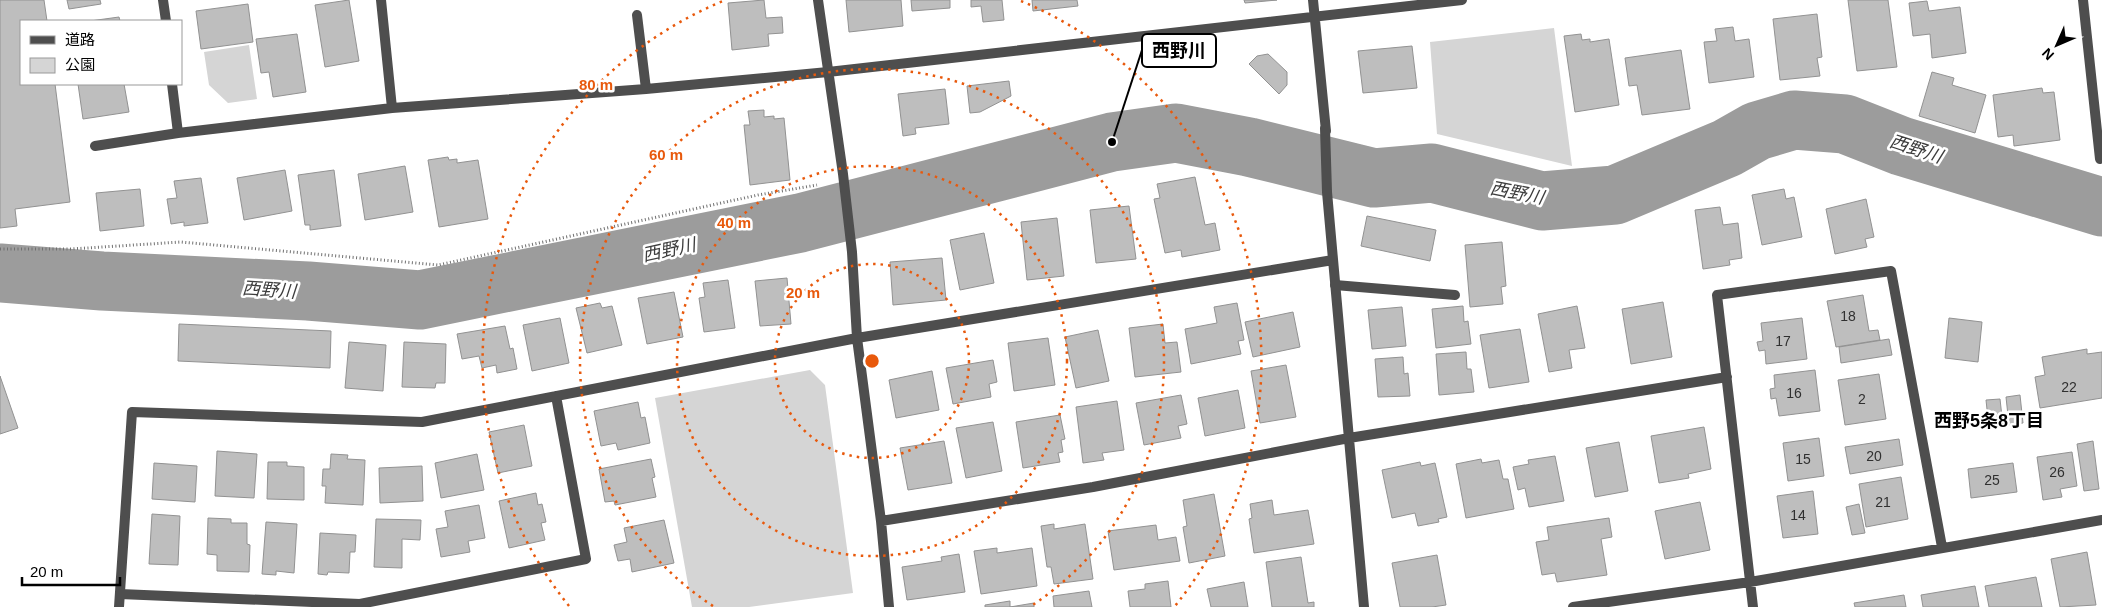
<svg xmlns="http://www.w3.org/2000/svg" width="2102" height="607" font-family="Arial,'Noto Sans JP',sans-serif">
<style>
.green{fill:#d5d5d5}
.lines{fill:none;stroke-linecap:round;stroke-linejoin:round}
.river{stroke:#9c9c9c;stroke-width:59}
.building{fill:#bebebe;stroke:#929292}
.path{stroke:#707070;stroke-width:3;stroke-dasharray:1 2.5;stroke-linecap:butt}
.service{stroke:#4e4e4e;stroke-width:10}
.minor{stroke:#4e4e4e;stroke-width:10}
.ring{fill:none;stroke:#e8590c;stroke-width:2.5;stroke-dasharray:2.5 5}
.labels{text-anchor:middle;stroke-width:5;stroke-linejoin:round;paint-order:stroke}
.number-label{font-size:14px;fill:#303030}
.water-label{font-size:18px;font-style:italic;fill:#3d3d3d;stroke:#fff}
.neighbourhood-label{font-size:18px;font-weight:bold;fill:#000;stroke:#fff}
.centre{fill:#e8590c;stroke:#fff;stroke-width:2.5}
.ring-label{font-size:15px;text-anchor:middle;font-weight:bold;fill:#e8590c;stroke:#fff;stroke-width:5;stroke-linejoin:round;paint-order:stroke}
.leader{fill:none;stroke:#000;stroke-width:2}
.callout-dot{fill:#000;stroke:#fff;stroke-width:2}
.callout{fill:#fff;stroke:#000;stroke-width:2}
.callout-label{font-size:18px;text-anchor:middle;font-weight:bold;fill:#000}
</style>
<rect width="100%" height="100%" fill="#fff"/>
<path class="green" d="M1554,28l18,138 -135,-32 -7,-92z
M249,45l8,54 -29,4 -19,-18 -5,-33z
M810,370l15,15 28,208 -104,14h-57l-37,-209z"/>
<g class="lines">
<path class="river" d="M0,273l102,8 206,10 112,9 380,-77 312,-81 64,-9 73,14 125,31 58,-5 110,28 73,-6 112,-47 30,-17 37,-11 51,4 56,22 201,61"/>
</g>
<path class="building" d="M0,0h44l3,21h-26v63h34l15,118 -55,7 2,17 -17,2z
M67,0h33l1,4 -32,5z
M349,0l10,61 -34,6 -10,-62z
M764,0l2,18 16,-1 1,16 -15,1 1,12 -37,4 -4,-47z
M846,0h55l2,26 -54,6z
M911,0h39v8l-38,3z
M971,0h31l2,20 -21,2 -2,-16 -10,1z
M1032,0h45l1,6 -45,5z
M1244,0h33l-32,3z
M1848,0h40l9,67 -40,4z
M1927,1l2,10 31,-4 6,46 -34,5 -2,-24 -17,2 -4,-33z
M248,4l5,38 -52,7 -5,-38z
M1817,14l5,43 -5,1 3,18 -40,4 -7,-61z
M119,17l1,4h-30z
M1733,27l2,14 14,-2 5,38 -45,6 -5,-41 13,-1 -2,-12z
M297,34l9,58 -33,5 -4,-25 -8,1 -5,-34z
M1581,34l1,6 8,-1v3l19,-3 10,66 -44,7 -11,-76z
M1412,46l5,42 -54,5 -5,-42z
M1681,50l9,59 -48,6 -5,-30 -8,1 -4,-28z
M1268,54l19,18v13l-8,9 -30,-30 8,-8z
M1932,72l22,6 -2,7 34,10 -11,38 -56,-17z
M1009,81l2,15 -31,16 -10,1 -3,-27z
M78,84h46l5,28 -46,7z
M2042,88l1,5 11,-1 6,48 -46,6 -1,-11 -15,2 -5,-42z
M945,89l4,35 -34,4 1,6 -13,2 -5,-42z
M764,110v7l10,-1v3l10,-1 6,62 -40,5 -6,-60h6l-2,-14z
M448,157l1,3 8,-1v4l21,-3 10,59 -49,8 -11,-67z
M405,166l8,46 -48,8 -7,-46z
M285,170l7,41 -48,9 -7,-42z
M334,170l7,56 -31,4v-5h-5l-7,-50z
M1195,177l10,48 10,-2 5,27 -38,7 -1,-7 -16,3 -11,-54 6,-1 -3,-14z
M201,178l7,45 -24,3v-4l-13,2 -4,-25 10,-1 -3,-17z
M140,189l4,37 -44,5 -4,-38z
M1784,189l2,10 8,-2 8,40 -40,8 -10,-50z
M1866,199l8,38 -9,2 2,8 -32,7 -9,-45z
M1129,206l7,53 -40,4 -6,-53z
M1720,207l3,18 15,-2 4,35 -13,2 1,5 -27,4 -8,-59z
M1367,216l69,14 -6,31 -69,-15z
M1057,218l7,58 -37,4 -6,-58z
M984,233l10,50 -34,7 -10,-50z
M1502,242l4,44 -5,1 2,17 -33,3 -5,-62z
M942,258l4,42 -53,5 -3,-43z
M787,278l4,46 -31,2 -5,-45z
M728,280l7,48 -31,4 -5,-34 6,-1 -2,-14z
M674,292l9,45 -36,7 -9,-46z
M1863,295l6,36 9,-1 2,10 -44,7 -9,-46z
M1663,302l9,55 -41,7 -9,-55z
M600,303l2,5 10,-2 10,39 -35,8 -11,-45z
M1237,303l7,37 -6,1 3,13 -50,10 -6,-35 32,-6 -3,-16z
M1463,306l1,16 4,-1 3,23 -35,4 -4,-39z
M1577,306l8,42 -16,2 3,18 -23,4 -11,-58z
M1402,307l4,39 -34,3 -4,-39z
M1293,312l7,35 -47,10 -8,-35z
M560,318l9,45 -37,8 -9,-46z
M1802,318l5,41 -41,5 -1,-14 -6,1 -2,-9 6,-1 -2,-18z
M1949,318l33,4 -4,40 -33,-4z
M179,324l152,7 -1,37 -152,-7z
M1163,324l2,19 12,-1 4,30 -46,5 -6,-49z
M505,326l5,23 3,-1 4,21 -20,4 -1,-8 -14,3 -3,-12 -17,3 -5,-25z
M1520,329l9,53 -40,6 -9,-53z
M1098,330l11,51 -33,7 -11,-51z
M1048,338l7,47 -41,6 -6,-48z
M1889,339l3,16 -51,8 -2,-16z
M349,342l37,3 -3,46 -38,-3z
M404,342l42,2 -1,39h-9l-1,5 -33,-1z
M2087,349v5l15,-2v46l-62,10 -5,-31 10,-2 -3,-18z
M1466,352l1,17h4l3,23 -35,3 -3,-41z
M1403,357l1,17 4,-1 2,23 -32,1 -3,-38z
M993,360l4,22 -8,2 2,13 -38,7 -7,-36z
M1286,365l10,52 -36,6 -9,-52z
M1815,370l5,41 -41,5 -3,-18 -5,1 -1,-10 5,-1 -1,-13z
M932,371l7,39 -43,8 -7,-38z
M1879,374l7,45 -41,6 -7,-45z
M0,376l18,52 -18,6z
M1238,390l7,38 -40,8 -7,-38z
M1181,395l6,29 -9,2 3,12 -37,7 -8,-42z
M2020,395l3,28 -14,2 -3,-28z
M2000,399l3,27 -14,2 -3,-28z
M1117,401l7,49 -22,3 2,7 -21,3 -7,-56z
M638,402l3,16 4,-1 5,26 -32,7 -2,-7 -15,3 -7,-35z
M1060,415l5,24 -4,1 2,12 -5,1 2,9 -37,6 -7,-46z
M993,422l9,49 -36,7 -10,-50z
M524,425l8,41 -34,7 -9,-41z
M1704,427l7,42 -23,5 1,4 -30,5 -8,-47z
M1819,438l5,38 -36,5 -5,-38z
M1899,439l4,26 -53,9 -5,-27z
M944,441l8,42 -44,7 -8,-42z
M2093,441l6,48 -15,2 -7,-47z
M1619,442l9,49 -33,6 -9,-49z
M217,451l40,3 -3,44 -39,-2z
M2072,452l5,34 -17,3 2,8 -19,3 -6,-43z
M331,454l17,1 -1,4 18,1 -2,45 -38,-2 1,-17h-4l1,-17h7z
M477,454l7,36 -43,8 -6,-35z
M1555,456l9,45 -35,6 -4,-19 -7,2 -5,-23 16,-3 -1,-4z
M651,459l4,18 -3,1 4,19 -41,8 -1,-4 -9,1 -6,-33z
M1481,459l1,4 17,-3 4,19h5l6,30 -48,9 -10,-54z
M268,462h19v4l17,1v33l-37,-1z
M1420,462l1,4 14,-3 12,54 -9,2 1,3 -21,4 -3,-13 -23,5 -10,-48z
M154,463l43,3 -2,36 -43,-3z
M2013,463l4,29 -46,6 -3,-29z
M422,466l1,35 -43,2 -1,-35z
M1901,477l7,42 -42,8 -7,-43z
M1813,491l5,43 -35,4 -6,-42z
M536,493l2,12 4,-1 4,18 -5,1 4,17 -36,8 -10,-47z
M1214,494l11,62 -36,7 -6,-36 4,-1 -4,-26z
M1272,500l2,15 34,-5 6,34 -60,9 -5,-34 3,-1 -2,-14z
M1700,502l10,48 -45,9 -10,-48z
M1859,504l6,29 -13,2 -6,-28z
M479,505l6,33 -17,3 2,11 -29,5 -5,-28 12,-2 -3,-16z
M152,514l28,2 -2,49 -29,-1z
M208,518l23,1v4h16v21l3,1 -1,27 -32,-1v-16l-10,-1z
M1609,518l3,19 -11,2 6,36 -50,7 -2,-9 -13,2 -6,-33 13,-2 -2,-13z
M376,519l45,1 -1,20 -18,-1v29l-28,-1z
M664,520l10,43 -42,9 -2,-13 -12,2 -4,-16 13,-3 -3,-14z
M266,522l31,2 -3,49 -18,-2v4l-14,-1z
M1054,524v5l31,-5 8,55 -39,5 -3,-17h-4l-6,-41z
M1156,525l2,15 18,-3 4,24 -66,9 -6,-39z
M320,533l36,2 -1,17h-5l-1,21 -21,-1 -1,3 -9,-1z
M997,548v5l35,-5 5,38 -56,8 -7,-43z
M2087,552l9,53 -36,2 -9,-48z
M959,554l6,38 -58,8 -5,-33 40,-6 -1,-4z
M1437,555l9,50 -14,2h-32l-8,-44z
M1301,557l7,46 6,-1v5h-42l-6,-45z
M2036,577l6,30h-53l-4,-21z
M1168,581l3,26h-41l-2,-16 17,-2v-5z
M1244,582l4,25h-37l-4,-18z
M1975,586l4,21h-56l-2,-12z
M1089,591l3,16h-38l-1,-11z
M1904,595l2,12h-51l-1,-4z
M1010,601v6l24,-4v4h-49v-2z"/>
<g class="lines">
<path class="path" d="M0,249h71l110,-7 257,23 320,-70 59,-10"/>
<path class="service" d="M1335,285l120,10"/>
<path class="minor" d="M163,0l3,21
M381,0l11,108
M818,0l25,174 9,78 5,86 24,183 8,86
M1313,0l13,131
M2083,0l17,159
M637,15l9,74
M172,84l6,49
M1325,128l2,64 37,415
M95,146l83,-13 214,-25 254,-19 182,-17 634,-72
M881,521l212,-34 256,-49 378,-61
M120,594l240,10 226,-45 -30,-163
M119,607l13,-195 290,10 435,-84 476,-78
M1573,607l177,-25 352,-62
M1753,607l-36,-312 174,-24 51,276"/>
</g>
<g class="ring">
<circle cx="872" cy="361" r="97"/>
<circle cx="872" cy="361" r="195"/>
<path d="M713 606A292 292 0 1 1 1031 606"/>
<path d="M569 606A390 390 0 0 1 723 1M1021 1A390 390 0 0 1 1175 606"/>
</g>
<g class="labels">
<g class="number-label">
<text x="1848" y="321">18</text>
<text x="1783" y="346">17</text>
<text x="2069" y="392">22</text>
<text x="1794" y="398">16</text>
<text x="1862" y="404">2</text>
<text x="1874" y="461">20</text>
<text x="1803" y="464">15</text>
<text x="2057" y="477">26</text>
<text x="1992" y="485">25</text>
<text x="1883" y="507">21</text>
<text x="1798" y="520">14</text>
</g>
<g class="water-label">
<text transform="translate(1916 149) rotate(18)" y="6">西野川</text>
<text transform="translate(1517 193) rotate(11)" y="6">西野川</text>
<text transform="translate(669 250) rotate(-12)" y="6">西野川</text>
<text transform="translate(269 290) rotate(4)" y="6">西野川</text>
</g>
<g class="neighbourhood-label">
<text x="1989" y="427">西野5条8丁目</text>
</g>
</g>
<circle cx="872" cy="361" r="8" class="centre"/>
<g class="ring-label">
<text x="596" y="90">80 m</text>
<text x="666" y="160">60 m</text>
<text x="734" y="228">40 m</text>
<text x="803" y="298">20 m</text>
</g>
<path class="leader" d="M1112 142L1142 50"/>
<circle class="callout-dot" cx="1112" cy="142" r="5"/>
<rect class="callout" x="1142" y="34" width="74" height="33" rx="5"/>
<g class="callout-label">
<text x="1179" y="57">西野川</text>
</g>
<rect x="20" y="20" width="162" height="65" fill="#ffffff" stroke="#999999"/>
<rect x="30" y="36" width="25" height="8" fill="#4e4e4e" stroke="#999999"/>
<text x="65" y="45" font-size="15" fill="#000000">道路</text>
<rect x="30" y="58" width="25" height="15" fill="#d5d5d5" stroke="#999999"/>
<text x="65" y="70" font-size="15" fill="#000000">公園</text>
<g transform="translate(2057 45) rotate(225)" stroke="#ffffff" stroke-width="4" paint-order="stroke">
<path d="M0-4L9 19L0 12L-9 19Z" fill="#000000"/>
<text y="-8" font-size="14" font-weight="bold" text-anchor="middle" fill="#000000">N</text>
</g>
<path d="M22 577v8h98v-8" fill="none" stroke="#000000" stroke-width="2.5"/>
<text x="30" y="577" font-size="15" fill="#000000" stroke="#ffffff" stroke-width="4" paint-order="stroke">20 m</text>
</svg>
